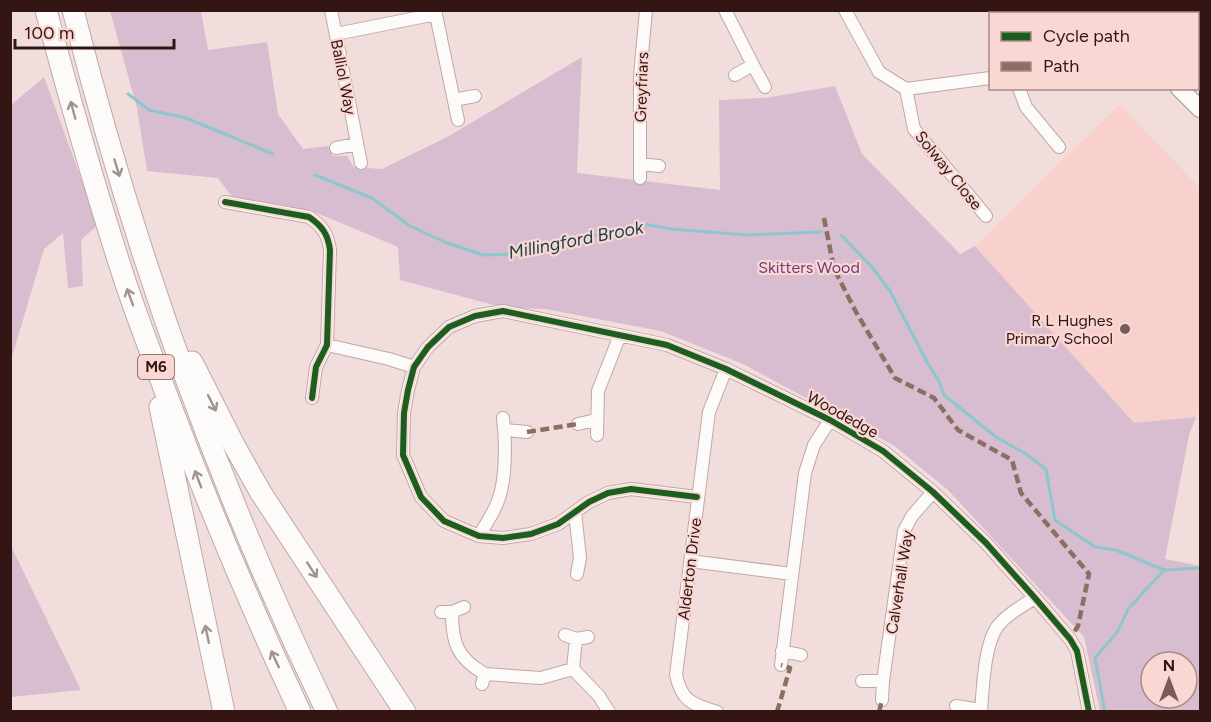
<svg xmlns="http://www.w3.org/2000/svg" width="1211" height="722" font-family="Figtree,sans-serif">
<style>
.built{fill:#f8d1cd}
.green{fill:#d8bccf;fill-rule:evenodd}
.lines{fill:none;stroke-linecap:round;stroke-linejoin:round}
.stream{stroke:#8dc7ce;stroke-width:3}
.street-casing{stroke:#bea8a6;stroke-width:14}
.secondary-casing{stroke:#bea8a6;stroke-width:19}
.highway-casing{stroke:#bea8a6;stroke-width:23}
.street{stroke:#fdfafa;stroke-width:12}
.secondary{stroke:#fdfafa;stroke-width:16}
.highway{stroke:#fdfafa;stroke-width:21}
.quiet{stroke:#8d6e63;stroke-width:4.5;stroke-dasharray:9 4.5;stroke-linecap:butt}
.cycleway-casing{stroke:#f9d8d4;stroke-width:10}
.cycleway{stroke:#1b5e20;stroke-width:6}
.oneway{stroke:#a29392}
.poi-dot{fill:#765c5a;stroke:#f9d8d4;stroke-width:2}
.labels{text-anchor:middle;stroke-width:4.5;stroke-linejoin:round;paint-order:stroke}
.shield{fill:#f9d8d4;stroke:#6e504e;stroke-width:1.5}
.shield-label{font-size:15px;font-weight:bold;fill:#331614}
.street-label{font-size:16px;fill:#331614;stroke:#f9d8d4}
.park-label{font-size:16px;fill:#743976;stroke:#f9d8d4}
.poi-label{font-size:16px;fill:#331614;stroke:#f9d8d4;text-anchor:end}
.water-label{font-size:18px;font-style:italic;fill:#174247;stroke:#f9d8d4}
</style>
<rect width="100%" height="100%" fill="#f1dedc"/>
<path class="built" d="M1120,104l80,84v224l-4,5 -62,6 -159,-177z"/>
<path class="green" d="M110,11h91l7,39 59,-8 11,72 25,35 25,-3 5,10h14l7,11 28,2 67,-33 133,-79 -5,116 143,17 -1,-90 46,-2 70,-12 27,68 98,100 15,-8 159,177 62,-6 -7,18 -24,124 35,7v145h-100l-16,-74 -136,-147 -55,-45 -150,-81 -82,-33 -116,-22 -40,-1 -105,-28 -2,-33 -81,-34 -84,-15 -15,-20 -71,-7 -10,-63zM1151,662h36v36h-36z
M44,77l54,148 -17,15 2,46 -15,2 -5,-55 -19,16 -33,111v-255z
M11,546l70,144 -70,7z"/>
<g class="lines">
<path class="stream" d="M128,94l21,16 37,8 87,36
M315,175l57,23 38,28 37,17 36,12 32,-1 128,-30 28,5 75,6 75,-3
M841,235l31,32 18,24 38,73 11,17 5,14 52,42 30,17 20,15 9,51 40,27 21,3 48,20 36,-2
M1105,712l-10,-54 23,-27 10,-22 36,-39"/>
<defs>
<path id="street" d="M331,10l30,153
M435,10l23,110
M725,10l28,55
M845,10l34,62 27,17 84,-11
M1005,10l1,4
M1137,14l4,-4
M336,34l100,-20
M735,75l18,-10 12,22
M1019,88l7,19 33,40
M906,89l8,40 72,87
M454,100l21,-4
M336,148l21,-4
M640,164v-88l6,-66
M640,178v-14l19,2
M225,202l84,15c13,9 19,17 21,33l-3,95 -11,22 -4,31
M327,345l62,14 25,8
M578,424l18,-4
M505,430l22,2
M597,435l1,-44 22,-56
M697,497l-66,-8 -23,4 -19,9 -31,22 -27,10 -28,4 -24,-2 -35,-15 -23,-24 -18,-42 1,-42 4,-23 6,-23 14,-20 21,-20 26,-11 28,-5 164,34 59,24 104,51 53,31 50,41 53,51 49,55 35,41 7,12 12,61
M575,512l5,46 -3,16
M479,536c7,-12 16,-25 20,-38 7,-20 7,-58 4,-80
M690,561l102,13
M441,612h11l12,-5
M452,612c0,31 5,46 33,62
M565,635l11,4 12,-2
M576,639l-3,30 26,27 10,16
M782,651l19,4
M781,665l24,-192 9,-28 16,-25
M862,681h21
M482,684l3,-10 56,4 32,-9
M882,700l1,-19 21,-150 8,-15 21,-24
M956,706l25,4
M717,712c-25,-8 -35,-10 -41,-37l33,-263 17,-43
M981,712c2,-24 3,-66 16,-85 9,-12 25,-21 38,-29"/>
<path id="secondary" d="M1117,10l1,4
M1179,88l21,21"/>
<path id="highway" d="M46,10c24,91 50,182 79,271 12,36 26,72 39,107 41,110 86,218 136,324
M73,10c61,242 145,477 254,702
M192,362l42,83 27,48 144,219
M160,407l64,305"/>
</defs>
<use href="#street" class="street-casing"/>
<use href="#secondary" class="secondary-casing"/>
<use href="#highway" class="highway-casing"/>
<use href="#street" class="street"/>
<use href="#secondary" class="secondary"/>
<use href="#highway" class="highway"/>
<path class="quiet" d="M824,218l10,51 22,43 39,66 39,20 24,32 54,30 9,33 68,81 -11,52 -8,13
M527,432l51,-8
M777,712l13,-44 -9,-3
M879,712l3,-12"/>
<defs>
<path id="cycleway" d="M225,202l84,15c13,9 19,17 21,33l-3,95 -11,22 -4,31
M697,497l-66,-8 -23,4 -19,9 -31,22 -27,10 -28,4 -24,-2 -35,-15 -23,-24 -18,-42 1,-42 4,-23 6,-23 14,-20 21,-20 26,-11 28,-5 164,34 59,24 104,51 53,31 50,41 53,51 49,55 35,41 7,12 12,61"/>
</defs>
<use href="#cycleway" class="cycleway-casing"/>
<use href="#cycleway" class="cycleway"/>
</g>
<defs><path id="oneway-shaft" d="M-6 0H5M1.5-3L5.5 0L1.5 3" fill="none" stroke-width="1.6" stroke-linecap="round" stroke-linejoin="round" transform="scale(1.5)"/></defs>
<g class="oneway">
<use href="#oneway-shaft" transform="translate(73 110) rotate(-105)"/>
<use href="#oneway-shaft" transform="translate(117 168) rotate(73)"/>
<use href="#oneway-shaft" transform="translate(130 297) rotate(-110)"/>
<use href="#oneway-shaft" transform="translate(212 403) rotate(63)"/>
<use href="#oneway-shaft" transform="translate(198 479) rotate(-111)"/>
<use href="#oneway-shaft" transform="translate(312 570) rotate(57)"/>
<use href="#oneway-shaft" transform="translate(207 634) rotate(-102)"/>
<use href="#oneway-shaft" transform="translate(275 659) rotate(-115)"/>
</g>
<circle class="poi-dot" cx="1125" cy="329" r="6"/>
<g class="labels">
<rect class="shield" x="138" y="355" width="36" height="24" rx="4.5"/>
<g class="shield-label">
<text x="156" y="372">M6</text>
</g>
<g class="street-label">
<text transform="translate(344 77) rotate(79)" y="6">Balliol Way</text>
<text transform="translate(641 87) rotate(-88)" y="6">Greyfriars</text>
<text transform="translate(949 170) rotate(51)" y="6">Solway Close</text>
<text transform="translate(843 414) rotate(29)" y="6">Woodedge</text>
<text transform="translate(689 569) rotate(-83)" y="6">Alderton Drive</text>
<text transform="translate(899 582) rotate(-81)" y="6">Calverhall Way</text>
</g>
<g class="park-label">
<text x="809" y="273">Skitters Wood</text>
</g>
<g class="poi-label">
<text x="1113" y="326">R L Hughes<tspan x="1113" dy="18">Primary School</tspan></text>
</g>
<g class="water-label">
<text transform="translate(576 240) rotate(-11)" y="6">Millingford Brook</text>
</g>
</g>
<rect width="1211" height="722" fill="none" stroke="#331614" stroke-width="24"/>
<rect x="989" y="12" width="210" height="78" fill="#f9d8d4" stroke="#aa8a87" stroke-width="1.5"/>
<rect x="1001" y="32" width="30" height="9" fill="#1b5e20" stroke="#aa8a87" stroke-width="1.5"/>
<text x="1043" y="42" font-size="18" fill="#331614">Cycle path</text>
<rect x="1001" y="62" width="30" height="9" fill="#8d6e63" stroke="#aa8a87" stroke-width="1.5"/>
<text x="1043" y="72" font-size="18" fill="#331614">Path</text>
<g transform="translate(1169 680)"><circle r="28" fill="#f9d8d4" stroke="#aa8a87" stroke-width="1.5"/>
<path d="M0-4.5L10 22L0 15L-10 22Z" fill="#765c5a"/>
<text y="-9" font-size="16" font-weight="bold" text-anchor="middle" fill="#331614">N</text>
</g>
<path d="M15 39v9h159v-9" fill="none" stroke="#331614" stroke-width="3"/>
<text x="24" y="39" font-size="18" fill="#331614" stroke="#f9d8d4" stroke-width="4.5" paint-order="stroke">100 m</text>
</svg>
